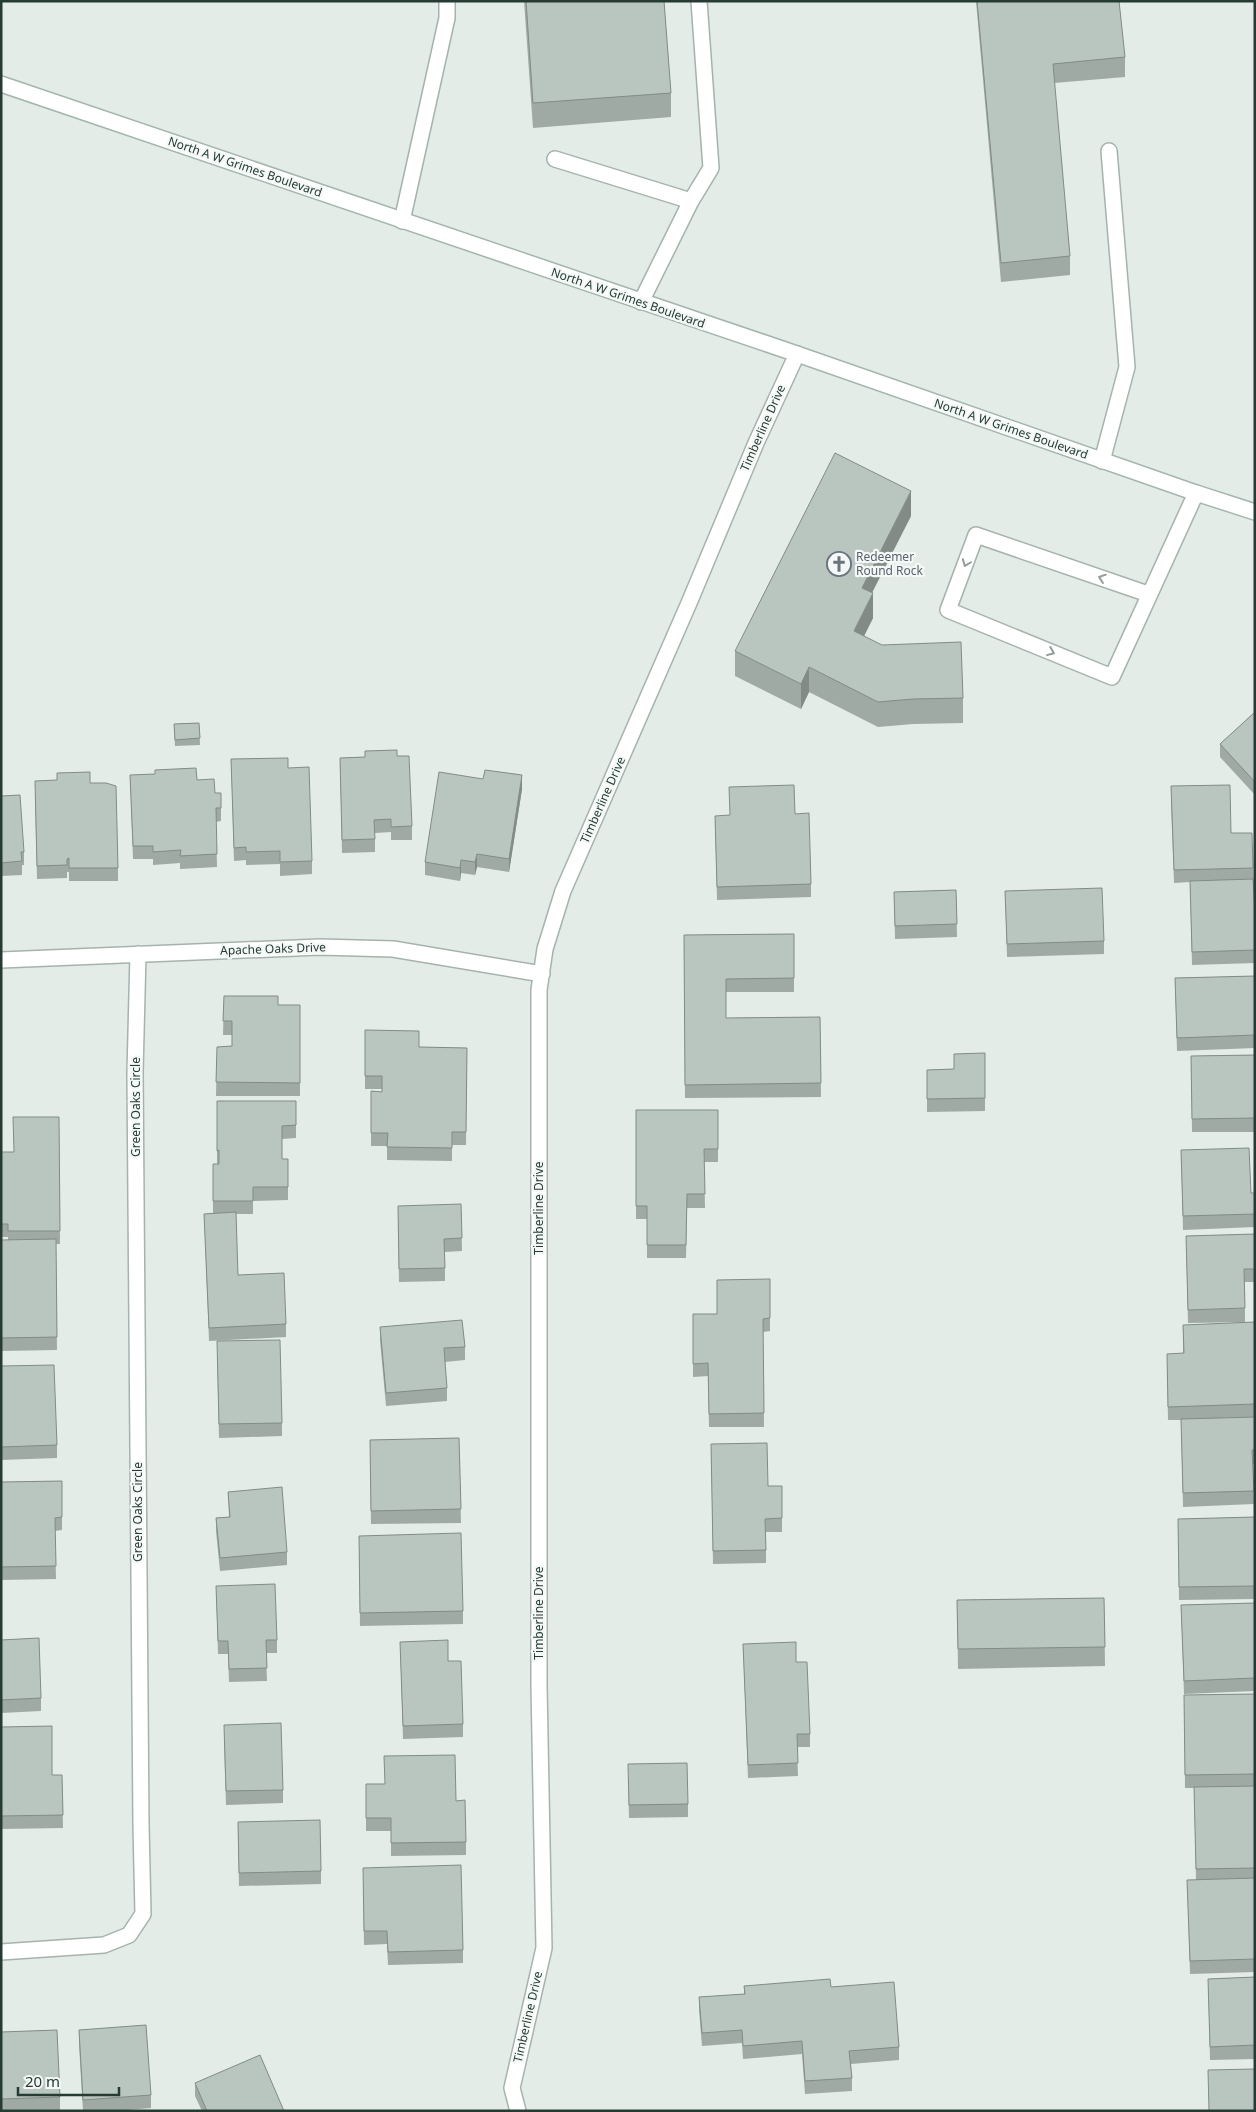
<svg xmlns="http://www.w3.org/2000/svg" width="1256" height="2112" font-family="'Noto Sans',sans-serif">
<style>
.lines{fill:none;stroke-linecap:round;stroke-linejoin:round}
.lane-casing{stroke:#a6b3ad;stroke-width:18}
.street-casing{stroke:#a6b3ad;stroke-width:18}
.secondary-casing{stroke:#a3b6ae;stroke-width:18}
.lane{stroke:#fff;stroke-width:15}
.street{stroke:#fff;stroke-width:15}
.secondary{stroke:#fff;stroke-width:15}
.wall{fill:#9faaa5}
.shaded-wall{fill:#828b86}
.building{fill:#b9c6c0;stroke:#828b86}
.oneway{stroke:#929d99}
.labels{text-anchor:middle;stroke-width:4.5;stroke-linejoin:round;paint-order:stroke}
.street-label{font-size:12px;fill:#253b33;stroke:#f4f8f6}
.worship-label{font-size:12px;fill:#5b616d;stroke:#f4f8f6;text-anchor:start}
</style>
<rect width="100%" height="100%" fill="#e3ece7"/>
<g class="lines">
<defs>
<path id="lane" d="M555,159l136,42
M402,221l45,-203v-17
M641,302l50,-101 20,-33 -12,-167
M1102,461l25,-94 -18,-216
M1148,594l-172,-59 -28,75 164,67 84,-184"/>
<path id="street" d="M1,960l319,-13 73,2 149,25
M1,1952l103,-7 25,-10 14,-21 -2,-89 -6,-752 3,-119
M518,2111l-6,-23 32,-140 -5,-263v-695l6,-41 18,-58 126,-288 67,-160 41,-89"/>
<path id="secondary" d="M1,84l796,270 399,139 59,19"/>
</defs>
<use href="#lane" class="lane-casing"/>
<use href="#street" class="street-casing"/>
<use href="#secondary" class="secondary-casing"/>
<use href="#lane" class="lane"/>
<use href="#street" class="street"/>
<use href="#secondary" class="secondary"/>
</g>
<path class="wall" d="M524,1h140l7,92v24l-138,11z
M976,1h143l6,56v20l-71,6 16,173v19l-69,7z
M911,516l-39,77 1,25 -9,18 99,62v25l-50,1 -35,3 -69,-35 -8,17 -66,-33v-25z
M1255,712v83l-35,-38v-13z
M199,723l1,22 -25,1 -1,-22z
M397,756l15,70v14h-21v-8l-16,1v19l-33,1 -2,-95z
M231,759l57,9 24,93v13l-32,2v-12l-34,1v-5l-12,1z
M130,775l67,5 18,13h6v28l-5,1 1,45 -37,2v-6l-27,2v-6h-20z
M90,783l28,85v13h-49v-9h-2v6l-30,1 -2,-85z
M522,789l-13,83 -32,-5 -2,8 -14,-2 -1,8 -35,-6v-13z
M1,796l23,56v13h-2v10l-21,1z
M1171,799l60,34 22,35 2,45v50l-63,2 -2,-83 -16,1z
M795,814l16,70v13l-94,3 -2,-84z
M956,890l1,47 -62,2 -1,-47z
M1005,891l99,50v13l-97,3z
M794,934v58h-68v26l94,-1 1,80 -136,1 -1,-163z
M1255,976v72l-78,3 -2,-73z
M224,996l54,9h22v91h-84l1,-49 15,-1v-11h-9z
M365,1030l54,17 48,1 -1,97h-14v16l-65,-1v-14h-16v-55l11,1v-3h-17z
M985,1053v58l-58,1v-42l27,-1z
M1255,1055v77h-63l-1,-76z
M217,1101h79v37l-14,1v20l6,28v13l-35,1v13h-17l2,61 48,49v13l-77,4 -5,-127 9,-1v-49h6h-2z
M636,1110h82v52h-14l1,46h-18l-1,50h-39v-39h-11z
M59,1117l1,127h-4l1,106 -56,1v-111h7v-3h-7v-85h12z
M1181,1150l70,43h4v34l-72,3z
M461,1204l1,47 -17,1v29l-46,1 -1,-63z
M1255,1234v48h-10v40l-57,1 -2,-87z
M770,1279v52l-7,1 1,95h-55l-1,-51 -15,1v-63h24z
M1255,1322v142h-2l1,40 -71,3 -2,-87h-13l-1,-53 16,-14v-28z
M380,1327l85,20v13l-20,2 2,26v13l-61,5 -6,-66z
M217,1355l65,68v13l-63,2z
M1,1366l56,79v13l-56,2z
M459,1438l2,85 -90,1 -1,-84z
M711,1444l71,74v14h-16v31l-53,1z
M62,1481v49l-7,1 1,48 -55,1v-98z
M228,1492l59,60v13l-67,6 -4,-40v-13l13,-1z
M1255,1517v82l-76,1 -1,-81z
M359,1549l104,62v13l-103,2z
M216,1586l61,54v13h-11l1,28 -38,1 -1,-28h-10z
M1104,1598l1,68 -147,3 -1,-69z
M1255,1603v88l-71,3 -3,-89z
M1,1640l40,58v13l-40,2z
M400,1642l48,19 15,63v13l-60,2z
M743,1644l53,18 14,72v13h-13l1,29 -50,2z
M1255,1694v278l-65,2 -3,-94h9l-2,-92h-9l-1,-93z
M1,1727l51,48h10l1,53 -62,1z
M224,1739l59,51v13l-57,2z
M628,1777l60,27v13l-59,1z
M366,1784l90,17 10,41v13l-75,1v-25h-25z
M238,1822l83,49v13l-82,2z
M363,1881l100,69v13l-75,2 -1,-21 -23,1z
M1255,1977v82l-45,1 -2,-81z
M744,1986l87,1 68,60v13l-48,4 1,14v13l-47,3 -3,-40 -59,5 -1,-16 -40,3 -3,-36v-13l45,-3z
M79,2030l72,65v13l-36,3h-32l-4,-67z
M1,2032l59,65v13l-59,1z
M195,2083l89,28h-82l-7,-15z"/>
<path class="shaded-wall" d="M911,491v25l-49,96v-24z
M873,593v25l-19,38v-25z
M809,667v25l-8,17v-25z
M522,775v14l-13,83v-13z
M477,854v13l-2,8v-13z
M461,860v13l-1,8v-13z"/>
<path class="building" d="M526,1h138l7,92 -138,10z
M977,1h142l6,56 -72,7 17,192 -69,7z
M835,453l76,38 -49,97 11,5 -19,38 28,14 79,-3 2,56 -50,1 -35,3 -69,-35 -8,17 -66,-33z
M1255,712v70l-35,-38z
M199,723l1,15 -25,2 -1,-16z
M397,750v6h12l3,70 -21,1v-8l-17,1 1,19 -33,1 -2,-82 25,-1v-6z
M288,758v10l21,-1 3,94 -32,1v-11l-34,1v-5l-12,1 -3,-89z
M196,768l1,12 17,-1 1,14h6v15h-5l1,46 -37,2 1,-6 -28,2v-6h-20l-3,-71 25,-1v-4z
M485,770l37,5 -13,84 -32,-5 -2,8 -14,-2 -1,8 -35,-6 14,-90 44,7z
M90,772v11h16l10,3 2,82h-49v-10l-2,1v6l-30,1 -2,-85 22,-1v-7z
M794,785l1,29 14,-1 2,71 -94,3 -2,-71 15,-1 -1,-28z
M1230,785l1,48h21l1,35 -79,2 -3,-84z
M20,795l4,57h-3l1,9 -21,2v-67z
M1253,879l2,34v37l-63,2 -2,-71z
M1102,888l2,53 -97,3 -2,-53z
M956,890l1,34 -62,2 -1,-34z
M794,934v44l-68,1v39l94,-1 1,66 -136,2 -1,-150z
M1255,976v59l-78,3 -2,-60z
M224,996h54v9h22v78l-84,-1 1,-35 15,-1v-25h-9z
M365,1030l54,1v16l48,1 -1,84h-14v16l-65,-1 1,-14h-17v-42l11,1v-16h-17z
M985,1053v45l-58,1v-29l27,-1v-15z
M1255,1055v63l-63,1 -1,-63z
M217,1101h79v24l-14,1v33h6v28h-35v14h-40v-37h6v-14l-2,1z
M636,1110h82v39h-14l1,45h-18l-1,51h-39v-39h-11z
M13,1117h46l1,114h-52v-7h-7v-72h13z
M1249,1148l2,45h4v21l-72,2 -2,-66z
M461,1204l1,34 -18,1 1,29 -46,1 -1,-63z
M236,1212l2,63 46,-2 2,51 -77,4 -5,-114z
M1255,1234v35h-11l1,39 -57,2 -2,-74z
M56,1239l1,98 -56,1v-98z
M770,1279v39l-7,1 1,94 -55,1 -1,-51 -15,1v-50h24v-34z
M462,1320l3,27 -21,1 3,40 -61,5 -6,-66z
M1255,1322v82l-87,3 -1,-53 17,-1 -1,-28z
M280,1340l2,83 -63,1 -2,-83z
M54,1365l3,80 -56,2v-81z
M1255,1417v33h-3l2,41 -71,2 -2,-74z
M459,1438l2,71 -90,2 -1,-71z
M767,1443l1,43h14v32l-17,1 1,31 -53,1 -2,-107z
M62,1481v36l-7,1 1,48 -55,1v-85z
M282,1487l5,65 -67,6 -4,-40 14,-1 -2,-25z
M1255,1517v69l-76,1 -1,-68z
M461,1533l2,78 -103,2 -1,-77z
M275,1584l2,56h-11l1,28 -38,1 -1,-28h-10l-2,-55z
M1104,1598l1,49 -147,2 -1,-49z
M1255,1603v75l-71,3 -3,-76z
M39,1638l2,60 -40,2v-60z
M448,1640v21h13l2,63 -60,2 -3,-84z
M796,1642v20h11l3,72h-13l1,29 -50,2 -5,-121z
M1255,1694v80l-70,1 -1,-80z
M281,1723l2,67 -57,1 -2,-66z
M52,1726v49h10l1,40 -62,1v-89z
M455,1755l1,46 9,-1 1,42 -75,1v-25h-25v-34h19l-1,-28z
M687,1763l1,41 -59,1 -1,-41z
M1255,1786v82l-59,1 -2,-82z
M320,1820l1,51 -82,2 -1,-51z
M461,1865l2,85 -75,2 -1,-21h-23l-1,-63z
M1255,1878v81l-65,2 -3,-81z
M1255,1977v68l-45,2 -2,-68z
M830,1979l1,8 63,-5 5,65 -50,4 3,27 -47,3 -3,-40 -59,5 -1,-16 -40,3 -3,-36 46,-3 -1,-8z
M146,2025l5,70 -68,5 -4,-70z
M57,2030l3,67 -59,2v-67z
M260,2055l24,56h-77l-12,-28z
M1255,2069v42h-46l-1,-41z"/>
<defs><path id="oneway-chevron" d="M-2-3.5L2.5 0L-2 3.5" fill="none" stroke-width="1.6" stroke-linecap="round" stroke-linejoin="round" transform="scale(1.25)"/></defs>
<g class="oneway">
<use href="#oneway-chevron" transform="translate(966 563) rotate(111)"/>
<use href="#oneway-chevron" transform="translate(1102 578) rotate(-161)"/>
<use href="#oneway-chevron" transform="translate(1051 652) rotate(22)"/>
</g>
<defs>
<symbol id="church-ring" viewBox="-11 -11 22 22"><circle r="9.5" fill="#f4f8f6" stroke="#6b7280" stroke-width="1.5"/><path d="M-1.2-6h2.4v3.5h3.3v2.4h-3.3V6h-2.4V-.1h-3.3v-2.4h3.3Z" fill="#6b7280"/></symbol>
</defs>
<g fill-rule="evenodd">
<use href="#church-ring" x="825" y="550" width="28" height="28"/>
</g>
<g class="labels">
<g class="street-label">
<text transform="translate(245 167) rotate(19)" y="4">North A W Grimes Boulevard</text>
<text transform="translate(628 298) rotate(19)" y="4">North A W Grimes Boulevard</text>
<text transform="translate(763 428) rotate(-66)" y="4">Timberline Drive</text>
<text transform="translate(1011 429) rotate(19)" y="4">North A W Grimes Boulevard</text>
<text transform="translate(603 800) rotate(-66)" y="4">Timberline Drive</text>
<text transform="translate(273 949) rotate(-2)" y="4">Apache Oaks Drive</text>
<text transform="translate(136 1107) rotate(-90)" y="4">Green Oaks Circle</text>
<text transform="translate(539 1208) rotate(-90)" y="4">Timberline Drive</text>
<text transform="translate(138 1512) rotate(-90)" y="4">Green Oaks Circle</text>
<text transform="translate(539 1613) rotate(-90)" y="4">Timberline Drive</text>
<text transform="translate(528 2017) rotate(-77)" y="4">Timberline Drive</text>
</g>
<g class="worship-label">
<text x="856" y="561">Redeemer<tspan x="856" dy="14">Round Rock</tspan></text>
</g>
</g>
<rect width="1256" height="2112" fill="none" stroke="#253b33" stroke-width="5"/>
<path d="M18 2087v8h101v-8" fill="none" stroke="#253b33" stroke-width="2.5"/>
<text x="25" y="2087" font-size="15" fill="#253b33" stroke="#f4f8f6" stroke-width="4" paint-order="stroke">20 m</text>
</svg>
